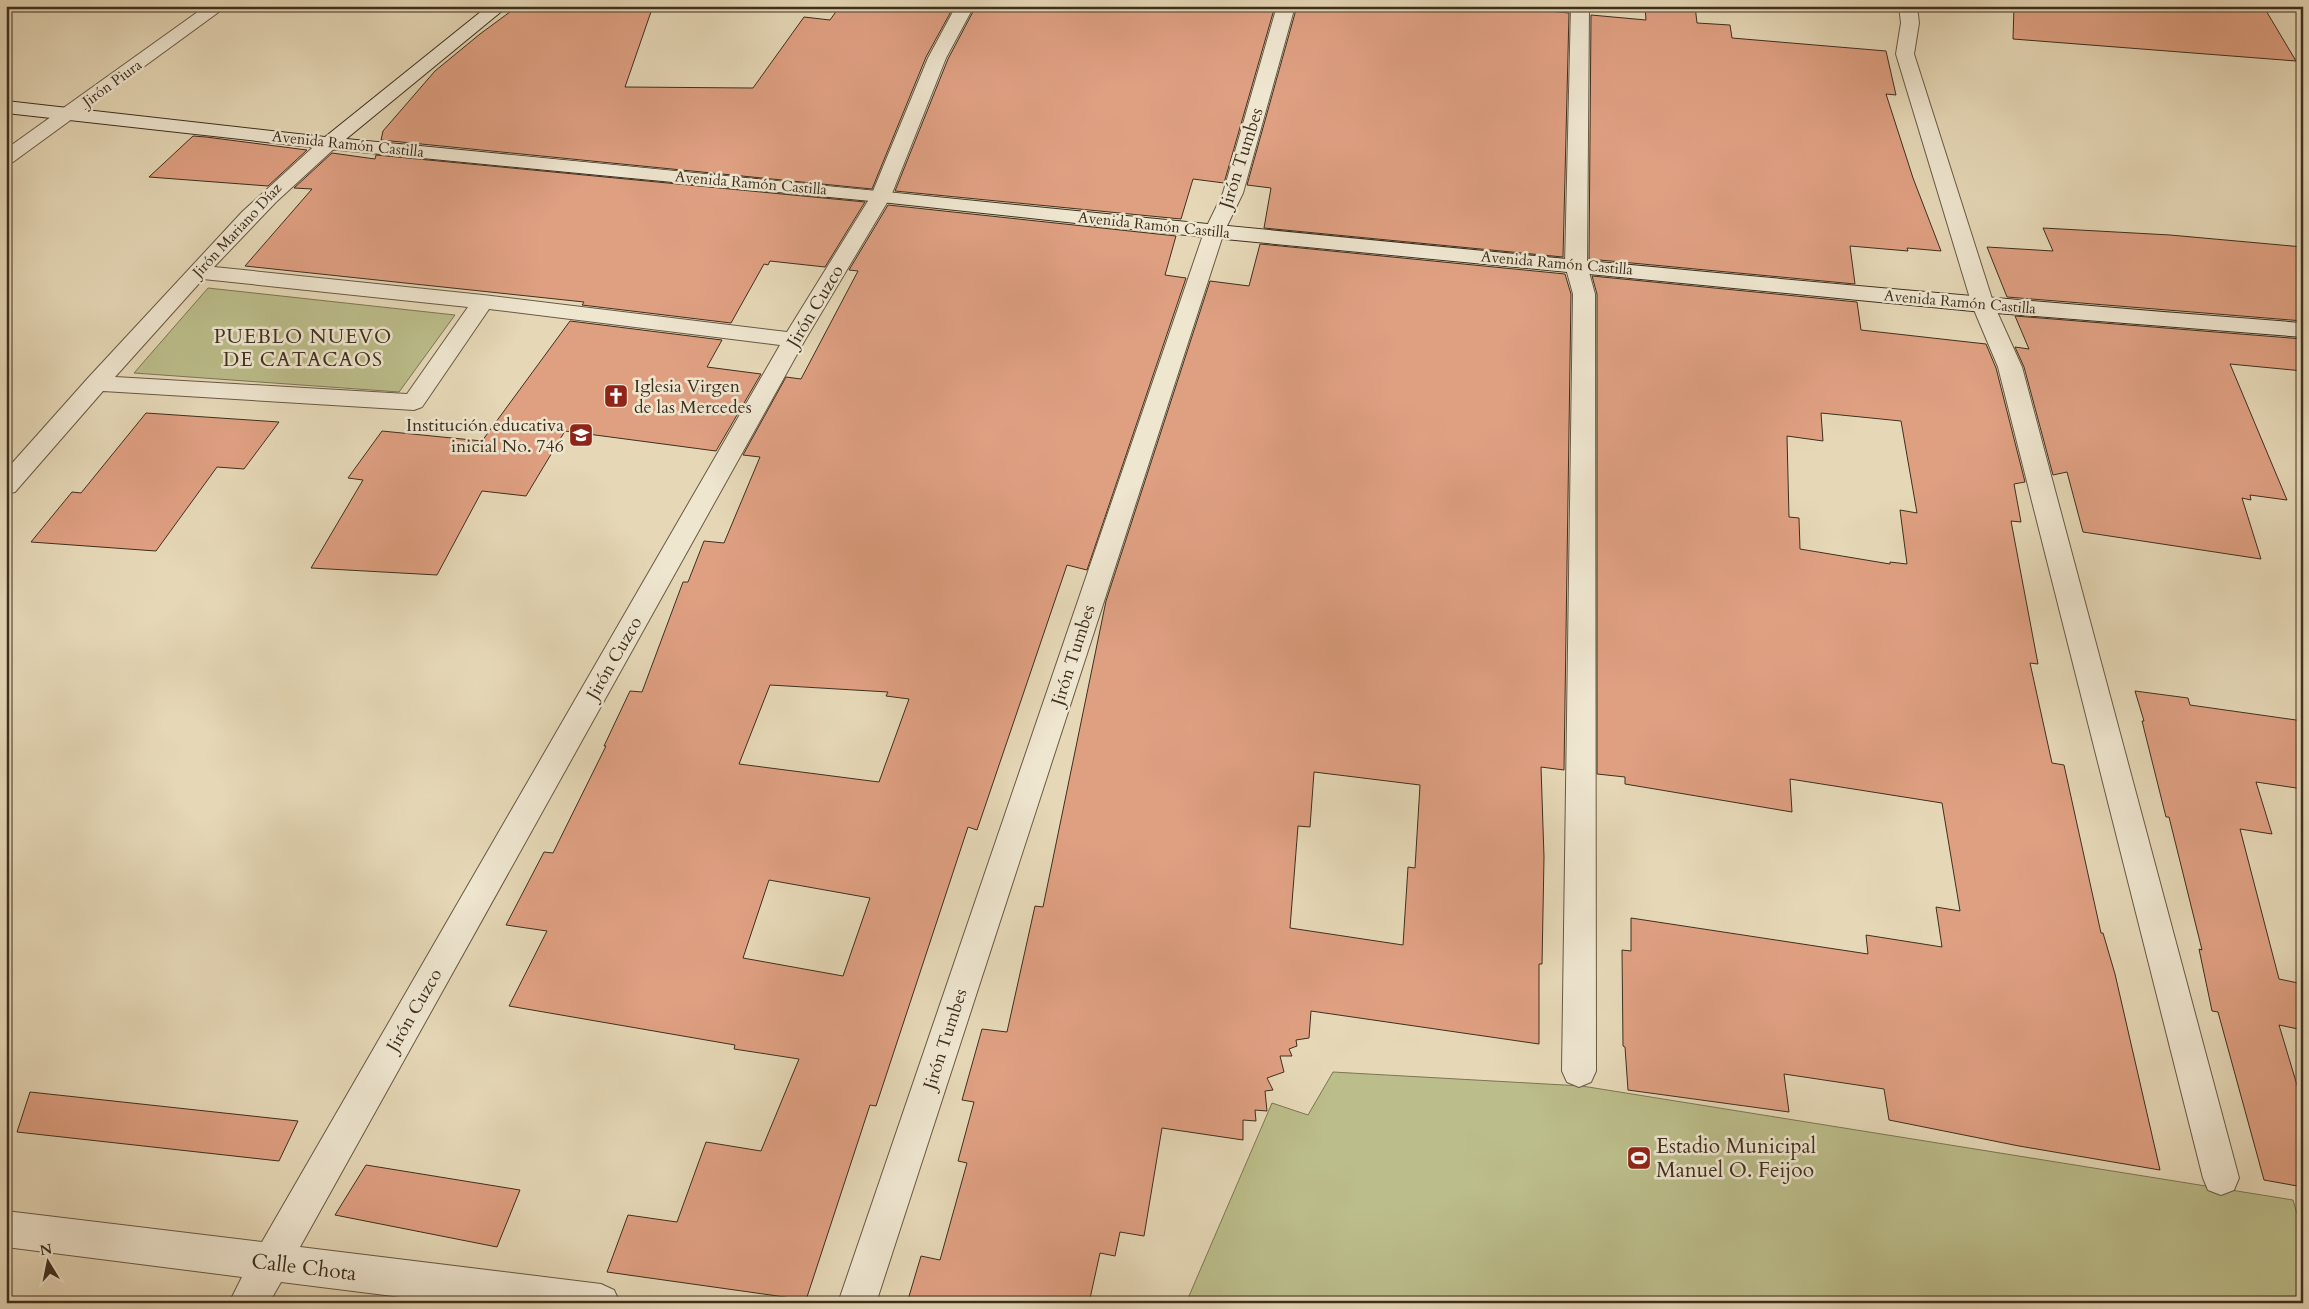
<svg xmlns="http://www.w3.org/2000/svg" width="2309" height="1309" font-family="Cardo,serif">
<style>
.green{fill:#bbbd8a;stroke:#7c7654}
.building{fill:#dfa082;stroke:#3e2f1e;fill-rule:evenodd}
.lines{fill:none;stroke-linecap:round;stroke-linejoin:round}
.street-casing{stroke:#685944;stroke-width:2}
.secondary-casing{stroke:#3e2f1e;stroke-width:2}
.street{fill:#efe6d0;fill-rule:evenodd}
.secondary{fill:#efe6d0;fill-rule:evenodd}
.labels{text-anchor:middle;stroke-width:5;stroke-linejoin:round;paint-order:stroke}
.far-street-label{font-size:15px;fill:#3e2f1e;stroke:#efe6d0}
.street-label{font-size:18px;fill:#3e2f1e;stroke:#efe6d0}
.poi-label{font-size:18px;fill:#3e2f1e;stroke:#efe6d0;text-anchor:start}
.quarter-label{font-size:20px;letter-spacing:1px;fill:#3e2f1e;stroke:#efe6d0}
.near-poi-label{font-size:21px;fill:#3e2f1e;stroke:#efe6d0;text-anchor:start}
.near-street-label{font-size:21px;fill:#3e2f1e;stroke:#efe6d0}
</style>
<rect width="100%" height="100%" fill="#e6d8b7"/>
<filter id="stains"><feTurbulence type="fractalNoise" baseFrequency=".004" numOctaves="4"/><feColorMatrix values="0 0 0 0 .2 0 0 0 0 .09 0 0 0 0 .02 0 0 0 .5 -.17"/></filter>
<radialGradient id="worn" r=".72"><stop offset=".6" stop-color="#630" stop-opacity="0"/><stop offset="1" stop-color="#630" stop-opacity=".3"/></radialGradient>
<path class="green" d="M208,288l247,27 -56,77 -265,-19z
M1333,1072l249,14 711,114 10,34v69h-1117l86,-200 36,12z"/>
<path class="building" d="M518,6h135l-28,81 128,1 51,-71 26,3 10,-14h114l-28,51 -54,132 -491,-49 2,-9 52,-60 45,-37z
M976,6h299l-51,177 -31,-4 -12,40 -286,-28 53,-132z
M1297,6h200l72,7 -6,244 -299,-29 7,-40 -24,-3z
M1645,6h50l2,17 33,2 2,13 154,13 10,44 -10,-1 27,84 28,73 -34,-3 1,3 -58,-5 5,38 -266,-25 2,-244 55,5z
M2014,6h222l29,3 31,52 -283,-22z
M193,136l13,1 101,13 -39,36 -119,-9z
M332,153l43,6 1,-4 489,47 -40,65 -55,-6 -2,4 -4,-1 -33,59 -149,-18 2,-3 -339,-36 67,-77 -18,-1z
M888,205l288,31 -11,39 21,3 -99,292 -20,-5 -90,265 -9,-3 -92,279 -6,-1 -64,195 -199,-28 21,-57 49,7 29,-80 55,9 38,-92 -65,-10 1,-4 -226,-39 38,-75 -41,-6 38,-73 9,1 53,-107h-2l26,-55 12,1 41,-110h5l16,-41 20,2 36,-86 -17,-2 43,-78 15,2 57,-108 -9,-1zM770,685l118,7 -2,4 23,3 -30,83 -140,-18zM769,880l101,18 -27,78 -100,-18z
M2043,228l127,7 133,12v74l-296,-24 -20,-50 66,4z
M1260,244l305,30 6,20 -7,476 -23,-3 3,90 -2,107h-3v80l-228,-33 -2,27 -13,2 1,6 -8,3 3,7h-12l4,16 -17,6 6,12 -8,1 2,20 -12,-1 1,11 -13,-1v20l-81,-12 -18,108 -24,-4 -5,24 -15,-3 -11,50h-182l14,-47 19,4 27,-97 -9,-2 16,-59 -12,-2 20,-71 25,3 28,-126 8,1 63,-306 104,-320 39,5zM1314,772l106,13 -5,83 -7,-1 -5,78 -113,-17 8,-102 12,1z
M1592,276l265,26 4,28 125,14 10,24 29,114 -11,2 7,38 -10,-1 27,143 -8,-1 22,100 12,2 37,168h2l12,41 45,196 -141,-24 -130,-26 -5,-31 -100,-15 5,38 -161,-22 -3,-43 -2,-1 -1,-96 9,1v-33l237,36 -2,-19 76,12 -6,-40 24,4 -18,-108 -152,-24 2,33 -167,-28v-7l-28,-3v-480zM1821,413l80,8 16,92 -17,-3 7,54 -17,-2v2l-90,-15 -1,-31 -10,-1 -2,-81 36,5z
M2015,316l288,23v32l-73,-7 57,136 -37,-5 1,5 -9,-2 19,61 -178,-27 -16,-60 -14,3 -29,-108 -9,-20 14,2z
M570,321l152,19 -15,27 54,7 -45,77 -151,-20 -39,65 -44,-5 -45,84 -126,-7 52,-88 -15,-2 34,-47 100,10z
M146,413l133,9 -35,47 -27,-2 -61,84 -125,-9 41,-50 9,1z
M2135,691l53,7 2,7 113,16v68l-47,-7 16,52 -32,-5 39,150 24,5v46l-24,-5 24,80v82l-39,-7 -46,-168 -6,-1 -13,-62 3,1 -33,-133h-3l-24,-96h2z
M30,1092l268,29 -19,40 -262,-29z
M366,1165l154,25 -23,57 -162,-32z"/>
<g class="lines">
<defs>
<path id="street" d="M206,6h21l-214,156 -7,2v-15z
M956,6h18l-28,52 -55,138 -86,144 -505,907 301,37 13,6 6,13h-171l-168,-21 -12,21h-40l13,-26 -236,-30v-36l256,31 518,-897 -291,-36 -67,98 -8,3 -311,-19 -88,101 -9,2v-24l82,-92 154,-166 80,-73h14l3,4 -3,4 -60,55 -62,65 269,28 304,37 84,-136 57,-138zM203,279l265,28 -61,87 -292,-17z
M1277,6h18l-52,187 -19,39 -348,1071h-38l366,-1071 19,-39z
M1571,6h18l-2,259 8,29 1,777 -5,11 -12,5 -12,-5 -5,-11 11,-777 -8,-29z
M1899,6h18l2,17 -5,31 80,251 28,62 217,811 -5,12 -13,5 -13,-5 -5,-12 -205,-811 -26,-62 -76,-251 5,-31z"/>
<path id="secondary" d="M488,6h20l-162,133c652,62 1304,134 1957,184v14l-320,-25 -769,-74 -333,-36 -552,-53 -323,-36v-12l319,36z"/>
</defs>
<use href="#street" class="street-casing"/>
<use href="#secondary" class="secondary-casing"/>
<use href="#street" class="street"/>
<use href="#secondary" class="secondary"/>
</g>
<defs>
<symbol id="church-square" viewBox="-11 -11 22 22"><rect x="-9" y="-9" width="18" height="18" rx="4" fill="#8f2418" stroke="#efe6d0"/><path d="M-1.2-6h2.4v3.5h3.3v2.4h-3.3V6h-2.4V-.1h-3.3v-2.4h3.3Z" fill="#fff"/></symbol>
<symbol id="school-square" viewBox="-11 -11 22 22"><rect x="-9" y="-9" width="18" height="18" rx="4" fill="#8f2418" stroke="#efe6d0"/><path d="M0-5L7-2L0 1L-7-2ZM-4 1L0 2.5L4 1V4Q0 6-4 4Z" fill="#fff"/></symbol>
<symbol id="stadium-square" viewBox="-11 -11 22 22"><rect x="-9" y="-9" width="18" height="18" rx="4" fill="#8f2418" stroke="#efe6d0"/><path d="M0-5a6.5 5 0 1 0 0 10a6.5 5 0 1 0 0-10ZM-3.5-1.8h7v3.6h-7Z" fill="#fff"/></symbol>
</defs>
<g fill-rule="evenodd">
<use href="#church-square" x="602" y="382" width="28" height="28"/>
<use href="#school-square" x="567" y="421" width="28" height="28"/>
<use href="#stadium-square" x="1625" y="1144" width="28" height="28"/>
</g>
<g class="labels">
<g class="far-street-label">
<text transform="translate(112 83) rotate(-36)" y="5">Jirón Piura</text>
<text transform="translate(348 144) rotate(6)" y="5">Avenida Ramón Castilla</text>
<text transform="translate(751 183) rotate(5)" y="5">Avenida Ramón Castilla</text>
<text transform="translate(1154 225) rotate(6)" y="5">Avenida Ramón Castilla</text>
<text transform="translate(237 230) rotate(-47)" y="5">Jirón Mariano Díaz</text>
<text transform="translate(1557 263) rotate(5)" y="5">Avenida Ramón Castilla</text>
<text transform="translate(1960 302) rotate(5)" y="5">Avenida Ramón Castilla</text>
</g>
<g class="street-label">
<text transform="translate(1241 158) rotate(-72)" y="6">Jirón Tumbes</text>
<text transform="translate(815 306) rotate(-59)" y="6">Jirón Cuzco</text>
<text transform="translate(1073 655) rotate(-72)" y="6">Jirón Tumbes</text>
<text transform="translate(614 658) rotate(-60)" y="6">Jirón Cuzco</text>
<text transform="translate(414 1010) rotate(-60)" y="6">Jirón Cuzco</text>
<text transform="translate(945 1039) rotate(-72)" y="6">Jirón Tumbes</text>
</g>
<g class="poi-label">
<text x="634" y="392">Iglesia Virgen<tspan x="634" dy="21">de las Mercedes</tspan></text>
<text x="564" y="431" text-anchor="end">Institución educativa<tspan x="564" dy="21">inicial No. 746</tspan></text>
</g>
<g class="quarter-label">
<text x="303" y="343">PUEBLO NUEVO<tspan x="303" dy="23">DE CATACAOS</tspan></text>
</g>
<g class="near-poi-label">
<text x="1656" y="1153">Estadio Municipal<tspan x="1656" dy="24">Manuel O. Feijoo</tspan></text>
</g>
<g class="near-street-label">
<text transform="translate(304 1267) rotate(7)" y="7">Calle Chota</text>
</g>
</g>
<rect width="2309" height="1309" fill="none" stroke="#e6d8b7" stroke-width="25"/>
<rect x="8" y="8" width="2294" height="1294" fill="none" stroke="#3e2f1e" stroke-width="2.5"/>
<rect x="12" y="12" width="2284" height="1284" fill="none" stroke="#3e2f1e"/>
<g transform="translate(48 1262) rotate(350)" stroke="#efe6d0" stroke-width="4" paint-order="stroke">
<path d="M0-4L9 19L0 12L-9 19Z" fill="#3e2f1e"/>
<text y="-8" font-size="14" font-weight="bold" text-anchor="middle" fill="#3e2f1e">N</text>
</g>
<rect width="100%" height="100%" filter="url(#stains)"/>
<rect width="100%" height="100%" fill="url(#worn)"/>
</svg>
